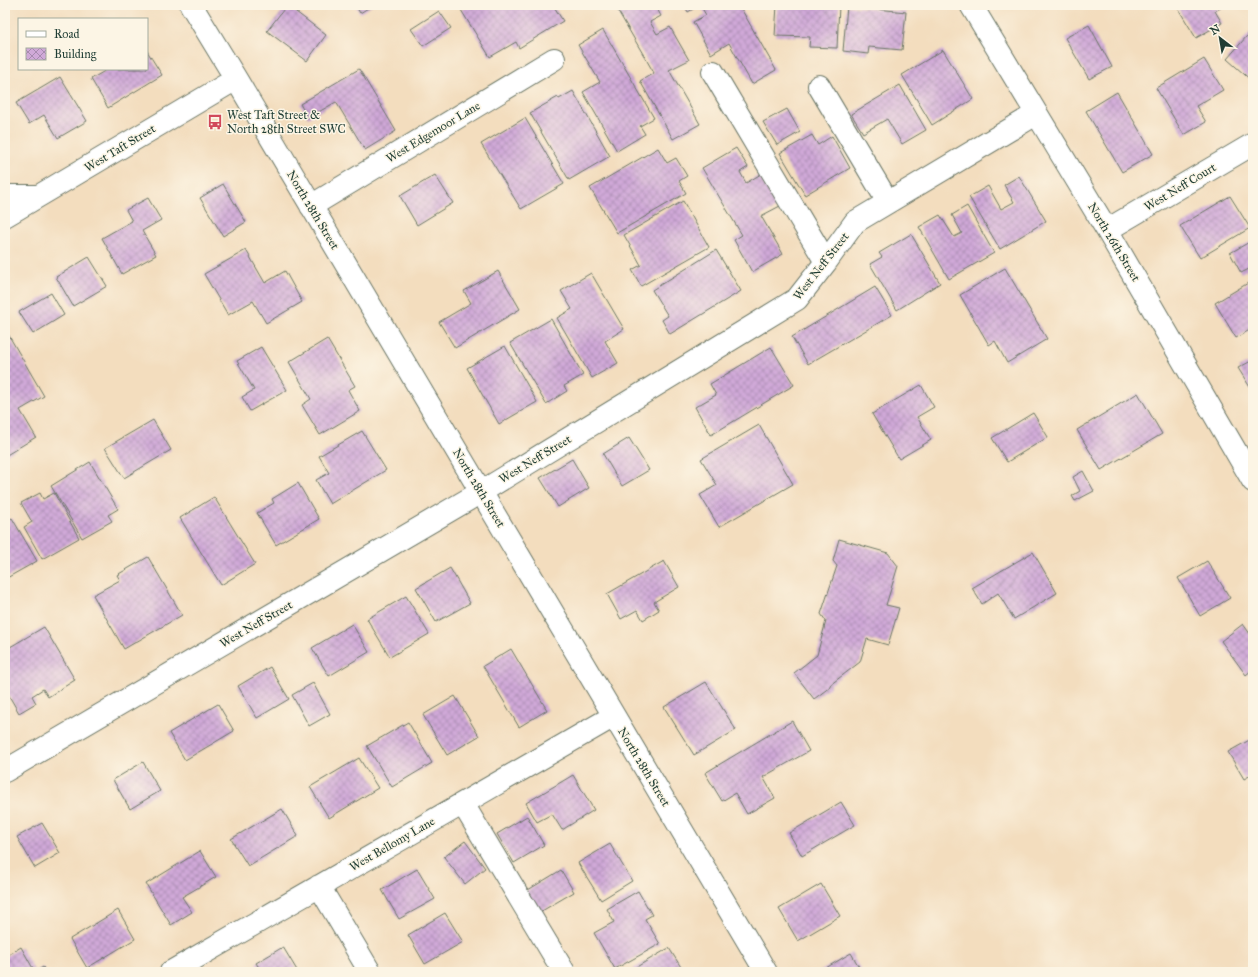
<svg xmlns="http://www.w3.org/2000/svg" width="1258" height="977" font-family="'IM FELL Great Primer',serif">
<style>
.building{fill:url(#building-cross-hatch)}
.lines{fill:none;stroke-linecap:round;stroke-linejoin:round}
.minor-casing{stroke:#697564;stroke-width:24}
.minor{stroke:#fff;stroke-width:22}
.labels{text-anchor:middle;stroke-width:3;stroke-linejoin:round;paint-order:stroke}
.poi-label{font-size:12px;fill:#1f3d34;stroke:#fcf5e5;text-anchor:start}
.street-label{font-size:12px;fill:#1f3d34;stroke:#fcf5e5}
</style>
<defs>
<pattern id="building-cross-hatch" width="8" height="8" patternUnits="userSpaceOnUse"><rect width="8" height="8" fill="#d0a9d8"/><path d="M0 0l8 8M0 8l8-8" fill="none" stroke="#a88bb0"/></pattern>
</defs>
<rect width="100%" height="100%" fill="#fcf5e5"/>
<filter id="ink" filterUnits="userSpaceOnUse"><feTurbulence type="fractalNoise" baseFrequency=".025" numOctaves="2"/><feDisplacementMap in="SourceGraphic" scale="8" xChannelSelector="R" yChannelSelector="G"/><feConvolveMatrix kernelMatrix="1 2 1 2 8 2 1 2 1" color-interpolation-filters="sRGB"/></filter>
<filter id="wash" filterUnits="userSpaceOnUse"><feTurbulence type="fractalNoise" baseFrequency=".012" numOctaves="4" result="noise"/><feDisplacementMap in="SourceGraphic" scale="16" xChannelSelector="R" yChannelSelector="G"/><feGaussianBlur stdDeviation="0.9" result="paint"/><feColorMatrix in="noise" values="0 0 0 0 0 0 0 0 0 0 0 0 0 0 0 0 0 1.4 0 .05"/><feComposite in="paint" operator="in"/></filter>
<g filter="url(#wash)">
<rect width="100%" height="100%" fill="#f3ddbe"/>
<g id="blocks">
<path class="building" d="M287,5l39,30 -19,26 -40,-30z
M355,5h18l-13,8z
M469,5h84l10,16 -44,27 -3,-6 -26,15 -29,-47z
M628,5h27l6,11 -11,6 7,12 13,-7 19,33 -20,10 31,54 -27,15 -33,-58 14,-8 -36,-62z
M684,5h55l37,65 -24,14 -23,-41 -18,11 -18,-32 13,-7 -6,-10 -12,7z
M777,5h62l-2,43 -28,-1 1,-10 -35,-1z
M1176,5h50l-11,6 7,12 -26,15z
M847,6l59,6 -4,38 -33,-3 -1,7 -25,-3z
M439,11l12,17 -28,18 -12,-17z
M1089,25l23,42 -23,12 -24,-41z
M1253,29v53l-26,-23z
M603,30l51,88 -14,8 5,8 -28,17 -34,-59 17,-10 -22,-37z
M943,50l30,49 -41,26 -30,-50z
M147,51l15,24 -54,33 -17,-29 17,-10h39z
M1204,59l19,31 -27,16 10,16 -22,13 -28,-47z
M359,69l37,62 -31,19 -29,-48 -28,16 -8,-14z
M60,77l27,44 -29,17 -14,-23 -15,9 -13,-21z
M900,85l26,45 -24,14 -15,-25 -24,14 -12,-19z
M573,91l37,65 -41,24 -39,-67 28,-16 1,2z
M1117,92l36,62 -31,18 -36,-61z
M787,109l13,23 -23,13 -14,-23z
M525,118l39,66 -43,25 -40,-65z
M812,135l6,10 14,-9 18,32 -45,27 -25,-42z
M658,148l9,15 9,-5 11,18 -8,5 7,12 -69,40 -27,-45z
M736,148l12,19 -8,5 6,11 15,-9 19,32 -19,10 22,38 -31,18 -18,-32 8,-5 -40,-67z
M435,175l18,28 -36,22 -17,-29z
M1019,176l27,45 -46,28 -31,-52 19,-11 13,23 13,-7 -10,-17z
M223,184l23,38 -23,14 -23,-38z
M1230,196l20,32 -50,30 -20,-32z
M148,198l13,22 -19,11 14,24 -34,19 -20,-36 30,-17 -6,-11z
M683,201l26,46 -68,39 -9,-16 9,-5 -17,-30z
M967,206l27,47 -45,26 -30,-52 21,-12 14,22 8,-4 -10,-18z
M911,234l29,49 -43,27 -27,-46 12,-7 -3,-4z
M1253,240v27l-12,6 -11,-20z
M246,250l19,33 20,-12 17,31 -36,21 -13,-22 -25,14 -24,-41z
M716,250l25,41 -71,43 -8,-14 6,-4 -16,-26z
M89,257l18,29 -34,20 -17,-29z
M1005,268l42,71 -40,24 -12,-22 -6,4 -29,-50z
M498,271l22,38 -65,39 -16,-26 32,-19 -7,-12z
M591,273l33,56 -19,12 13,22 -26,15 -35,-60 15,-9 -11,-18z
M1253,280v48l-17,10 -21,-35z
M875,287l17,28 -84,49 -16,-27z
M51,293l13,22 -31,19 -14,-22z
M551,319l32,56 -19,11 3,5 -21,13 -36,-61z
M5,329l39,67 -24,14 16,27 -31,19z
M327,339l28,47 -7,4 12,21 -40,24 -18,-30 9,-6 -22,-37z
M505,346l32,56 -38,22 -32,-56z
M261,347l26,43 -37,21 -8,-14 12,-7 -17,-29z
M771,347l23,38 -83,50 -16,-28 21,-12 -6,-11z
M1253,360v32l-15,-24z
M921,385l13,22 -17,10 14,23 -32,19 -27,-45z
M1138,393l24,41 -61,36 -24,-40z
M1033,413l15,24 -41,25 -15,-24z
M153,420l18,30 -47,28 -19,-30z
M759,425l34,59 -74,43 -19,-32 17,-10 -16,-26z
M362,431l24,39 -56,34 -14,-24 13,-7 -10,-17z
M629,438l20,32 -27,16 -19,-32z
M572,459l17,29 -31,19 -18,-29z
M90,462l28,47 -10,6 4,6 -30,17 -31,-52z
M1083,471l11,20 -19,10 -3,-5 8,-5 -7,-14z
M298,483l21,36 -43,26 -19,-32 17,-10 -2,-4z
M40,493l3,6 11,-6 25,45 -37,21 -18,-32 8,-5 -11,-19z
M214,497l41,67 -34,21 -41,-67z
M12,518l25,43 -32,18v-57z
M839,539l49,14 10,13 -12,39 13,3 -11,37 -21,-6 -7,23 -30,23v2l-16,12 -20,-26 23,-18 9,-34 -5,-7 16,-48 -4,-5z
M1033,552l24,41 -43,26 -16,-26 -16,11 -10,-16z
M148,557l34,58 -58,34 -31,-54 27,-15 -3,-5z
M664,561l15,26 -25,15 5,8 -16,10 -6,-10 -16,9 -14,-25z
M1207,561l23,37 -30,18 -22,-38z
M450,568l20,35 -34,19 -20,-34z
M406,596l23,38 -39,23 -23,-38z
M352,624l17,28 -40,24 -17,-28z
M1243,624l10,14v31l-7,6 -25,-34z
M44,627l31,53 -27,17 -5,-8 -11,7 4,7 -17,10 -14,-24v-39z
M511,649l36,61 -28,17 -36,-61z
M270,667l19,32 -32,19 -19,-32z
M706,682l30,48 -42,25 -30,-48z
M313,683l17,31 -21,12 -17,-31z
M455,696l24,40 -32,19 -24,-40z
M218,704l16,27 -49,29 -16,-27z
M792,721l17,30 -46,26 12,21 -28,16 -12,-21 -13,8 -17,-28z
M408,722l24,41 -40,24 -25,-41z
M1253,738v36l-9,5 -16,-27z
M359,758l19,30 -49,30 -19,-31z
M143,762l17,29 -30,18 -17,-29z
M573,775l21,35 -32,20 -10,-16 -15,8 -11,-19z
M841,802l14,23 -53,31 -13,-23z
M282,809l16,27 -50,30 -17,-27z
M527,816l17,29 -30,18 -17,-29z
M42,823l18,30 -25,15 -18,-31z
M465,841l20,27 -20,16 -21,-27z
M610,844l22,37 -31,19 -23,-37z
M200,851l16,26 -34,20 10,15 -21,13 -25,-41z
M417,869l18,30 -36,20 -17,-29z
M561,870l13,22 -39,23 -12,-22z
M821,884l19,32 -42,25 -19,-32z
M638,891l14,24 -7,4 15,25 -45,25 -21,-36 20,-11 -7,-13z
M118,910l17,29 -48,29 -17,-29z
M445,913l18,29 -38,22 -17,-29z
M21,947l14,25 8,-5 3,5h-41v-15z
M283,947l15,25h-36l-6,-9z
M669,948l15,24h-49l-2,-3z
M851,953l11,19h-43z"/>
</g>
</g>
<g filter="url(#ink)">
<use href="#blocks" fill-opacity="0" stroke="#697564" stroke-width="1"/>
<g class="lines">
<defs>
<path id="minor" d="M191,5l45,74 530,893
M971,5l136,225 146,251
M713,72l113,190
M819,86l69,116
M5,196h33
M311,206l243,-147
M5,216l231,-137
M1107,230l146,-86
M5,771l476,-279 316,-193 29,-37 29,-40 181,-108
M463,804l101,168
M319,886l51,86
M171,972l443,-256"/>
</defs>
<use href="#minor" class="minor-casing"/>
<use href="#minor" class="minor"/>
</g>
</g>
<defs>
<symbol id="bus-bare" viewBox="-9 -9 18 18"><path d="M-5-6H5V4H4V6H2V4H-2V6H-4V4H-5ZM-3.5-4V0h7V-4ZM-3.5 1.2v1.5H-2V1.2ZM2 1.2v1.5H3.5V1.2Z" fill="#d1495b" stroke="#fcf5e5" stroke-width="2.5" paint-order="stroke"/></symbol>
</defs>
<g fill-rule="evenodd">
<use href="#bus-bare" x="204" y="111" width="22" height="22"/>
</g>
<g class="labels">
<g class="poi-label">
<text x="227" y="119">West Taft Street &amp;<tspan x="227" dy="14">North 28th Street SWC</tspan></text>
</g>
<g class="street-label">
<text transform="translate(433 132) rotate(-31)" y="4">West Edgemoor Lane</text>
<text transform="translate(120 148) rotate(-31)" y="4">West Taft Street</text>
<text transform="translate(1180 187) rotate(-31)" y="4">West Neff Court</text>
<text transform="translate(313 210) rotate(59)" y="4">North 28th Street</text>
<text transform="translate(1114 242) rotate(59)" y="4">North 26th Street</text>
<text transform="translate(821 266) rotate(-52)" y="4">West Neff Street</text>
<text transform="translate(535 459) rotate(-31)" y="4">West Neff Street</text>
<text transform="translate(479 488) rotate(59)" y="4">North 28th Street</text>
<text transform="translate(256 624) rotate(-30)" y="4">West Neff Street</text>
<text transform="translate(644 767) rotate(59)" y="4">North 28th Street</text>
<text transform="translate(392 844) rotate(-30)" y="4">West Bellomy Lane</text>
</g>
</g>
<rect width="1258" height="977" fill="none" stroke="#fcf5e5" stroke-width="20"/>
<rect x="18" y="18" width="130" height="52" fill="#fcf5e5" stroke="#a4ab9e"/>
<rect x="26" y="31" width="20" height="6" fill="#ffffff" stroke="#a4ab9e"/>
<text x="54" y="38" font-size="12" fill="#1f3d34">Road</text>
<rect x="26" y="48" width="20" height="12" fill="url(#building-cross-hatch)" stroke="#a4ab9e"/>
<text x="54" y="58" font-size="12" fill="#1f3d34">Building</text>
<g transform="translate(1220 38) rotate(329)" stroke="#fcf5e5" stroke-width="3" paint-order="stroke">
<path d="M0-3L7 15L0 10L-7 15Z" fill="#1f3d34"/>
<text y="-6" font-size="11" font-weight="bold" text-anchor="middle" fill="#1f3d34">N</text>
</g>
</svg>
